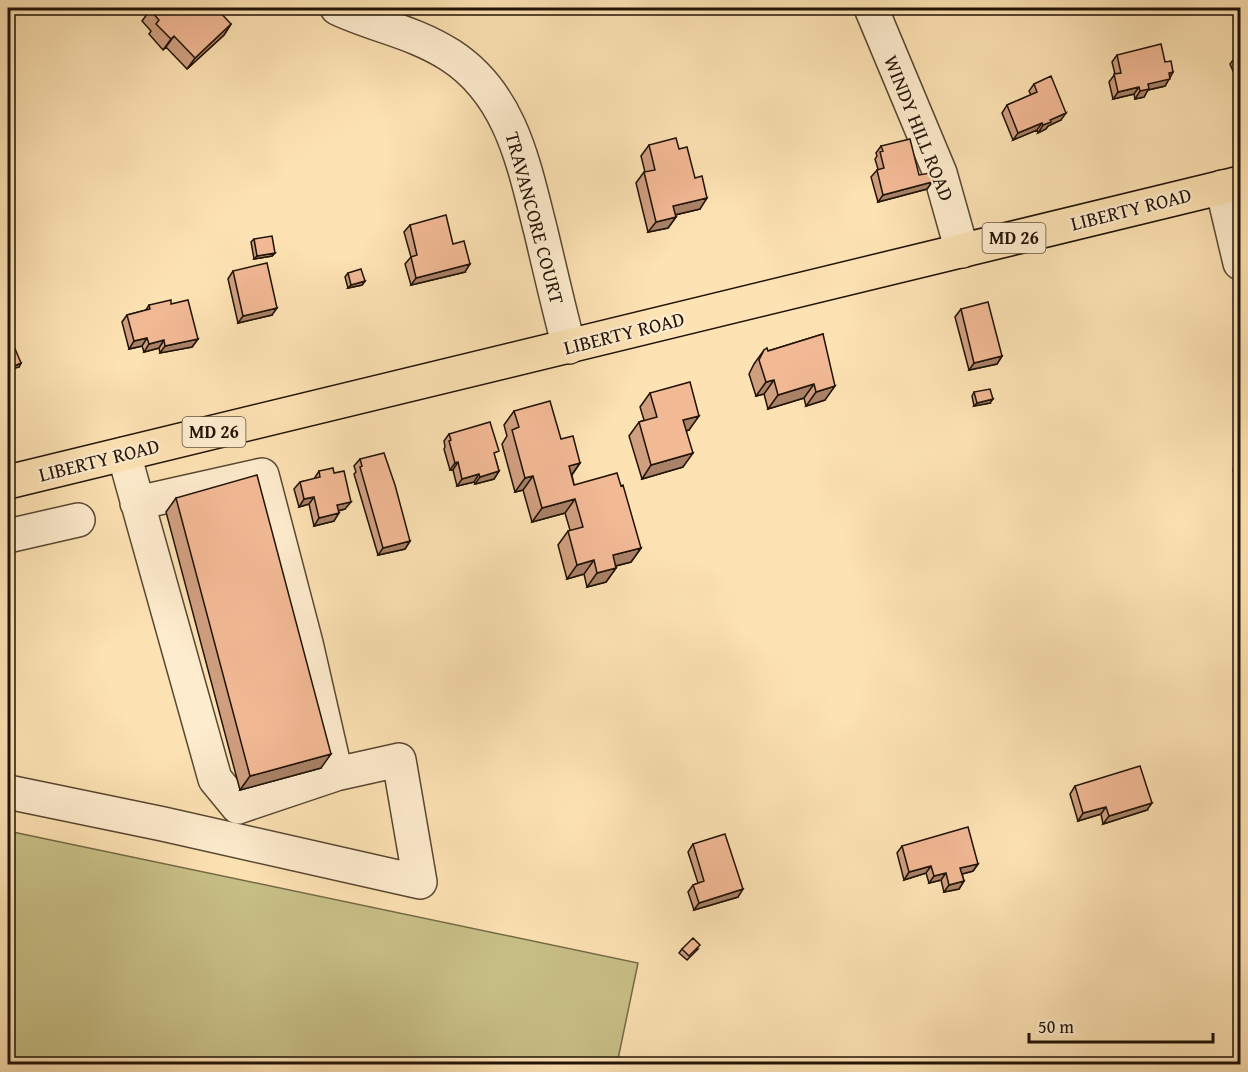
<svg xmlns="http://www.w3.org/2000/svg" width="1248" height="1072" font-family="'Gentium Book Plus',serif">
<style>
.green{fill:#c8c087;stroke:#746a46;stroke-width:1.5}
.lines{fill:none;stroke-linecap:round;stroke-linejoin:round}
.minor-casing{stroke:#574731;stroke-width:36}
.major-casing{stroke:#201306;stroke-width:36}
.minor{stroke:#feecce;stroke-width:33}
.major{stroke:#fde2b3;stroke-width:33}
.wall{fill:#d09f80;stroke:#201306;stroke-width:1.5}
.shaded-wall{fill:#a98268;stroke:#201306;stroke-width:1.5}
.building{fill:#f2b995;stroke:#201306;stroke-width:1.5}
.labels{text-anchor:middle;stroke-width:4.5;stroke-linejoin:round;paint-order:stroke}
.shield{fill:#feecce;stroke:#635442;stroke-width:1.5}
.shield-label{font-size:18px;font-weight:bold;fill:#201306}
.street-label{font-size:20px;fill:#201306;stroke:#feecce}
</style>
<rect width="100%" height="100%" fill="#fde2b3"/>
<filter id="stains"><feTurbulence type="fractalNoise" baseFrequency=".00333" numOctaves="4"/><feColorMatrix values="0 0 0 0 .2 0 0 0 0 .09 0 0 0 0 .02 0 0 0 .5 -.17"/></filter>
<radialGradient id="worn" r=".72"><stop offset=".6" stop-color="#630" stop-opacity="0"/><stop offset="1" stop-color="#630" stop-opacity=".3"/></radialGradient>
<path class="green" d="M8,831l630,132 -21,101h-609z"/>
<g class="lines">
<defs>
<path id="minor" d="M337,8c38,18 75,23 113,47 62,40 74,111 91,177 9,38 18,77 28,115
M871,8l69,165 22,78
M1222,187l18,76
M137,503l125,-28 44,168 30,131
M8,536l70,-16
M8,792l155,32 257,58 -21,-122 -63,14 -98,33 -23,-28 -91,-325"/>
<path id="major" d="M8,482l1232,-299"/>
</defs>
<use href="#minor" class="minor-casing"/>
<use href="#major" class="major-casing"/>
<use href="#minor" class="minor"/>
<use href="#major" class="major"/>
</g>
<path class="wall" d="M150,10l59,3 22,11 -7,11 -37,34 -21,-22 -3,3 -14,-16 2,-3 -9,-10z
M1240,54v33l-10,-23 6,-8z
M1117,55l48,7 8,10 -8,14 -17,4 -4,7 -9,2 -1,-5 -21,5 -4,-17 6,-8 -3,-12z
M1034,84l27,36 -13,6 -2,3 -8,4 -1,-3 -24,10 -11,-27 5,-8 24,-10 -2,-4z
M649,145l30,4 21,60 -25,6 1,2 -8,11 -20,4 -12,-49 8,-11h1l-4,-16z
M881,146l38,29 13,7 -5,7 -49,13 -7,-25 7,-8 -3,-10 2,-3 -1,-3z
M410,225l55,47 -54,13 -6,-21 6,-7 -7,-25z
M254,239l21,14 -3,3 -18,3 -3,-17z
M233,271l39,44 -34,8 -10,-44z
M348,273l17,8 -3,4 -14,3 -3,-11z
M171,304l27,35 -6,8 -32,6 -1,-5 -15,4 -2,-6 -13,3 -7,-27 5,-7 19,-5 3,-5z
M961,309l41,47 -5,8 -28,6 -14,-53z
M823,334l2,66 -19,6 -2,-8 -36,11 -4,-15 -8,2 -7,-22 5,-10 10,-14 4,1z
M8,341l13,22 -2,4 -10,-8 -1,-2z
M974,392l16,11 -16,3 -2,-10z
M650,393l39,37 -3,1 -3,36 -41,12 -13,-43 10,-14 5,-2 -4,-13z
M514,411l47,28 19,24 -8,12 2,10 67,63 -10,14 -15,4v2l-10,14 -19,5 -3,-13 -17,5 -9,-34 10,-14 2,-1 -5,-17 -33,9 -9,-32 -8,2 -13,-48 5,-8 -3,-11z
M449,434l46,23 4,14 -5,8 -19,5 -1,-2 -17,4 -4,-16h-3l-6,-21 1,-2 -1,-6z
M360,459l50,82 -5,8 -27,6 -24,-81 2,-2 -2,-6z
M1238,462h2v26l-7,-18z
M319,471l26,38 -7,2 -4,10 -20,5 -5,-22 -10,3 -5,-18 6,-7 14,-3z
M176,498l145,270 -81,22 -74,-278z
M1075,786l72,24 -44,14 -2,-10 -23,7 -8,-27z
M693,844l45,53 -44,13 -6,-18 5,-7 5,-2 -10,-31z
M902,846l76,18 -5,7 -11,3 2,7 -5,8 -15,3 -3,-12 -12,3 -3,-10 -22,7 -7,-27z
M682,949h16l-11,11 -8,-7z"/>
<path class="shaded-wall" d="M231,24l-7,11 -37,34 8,-11z
M174,36l-8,11 -3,3 8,-11z
M1173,72l-8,14 -17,4 -4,7 -9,2 5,-8 8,-7 21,-11z
M1139,87l-5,7 -21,5 5,-7z
M1066,113l-5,7 -13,6 -2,3 -8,4 5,-8 7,-5z
M1042,123l-5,7 -24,10 5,-7z
M932,182l-5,7 -49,13 5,-7z
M707,198l-7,11 -34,8 7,-11z
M676,217l-8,11 -20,4 8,-10z
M275,253l-3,3 -18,3 3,-3z
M470,264l-5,8 -54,13 5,-7z
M365,281l-3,4 -14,3 3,-3z
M277,308l-5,7 -34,8 5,-7z
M147,338l-5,8 -13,3 5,-8z
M198,339l-6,8 -32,6 5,-7z
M164,340l-5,8 -15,4 5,-8z
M1002,356l-5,8 -28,6 5,-7z
M21,363l-2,4 -11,4v-2z
M774,380l-10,14 -8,2 10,-14z
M814,384l-10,14 -36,11 10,-14z
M835,386l-10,14 -19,6 10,-14z
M993,399l-3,4 -16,3 3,-3z
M699,416l-10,14 -15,4 9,-14z
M693,453l-10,14 -41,12 9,-14z
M458,462l-5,8h-3l5,-7z
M580,463l-10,14 -1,-11z
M499,471l-5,8 -19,5 5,-7z
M479,474l-5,8 -17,4 5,-7z
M533,476l-10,14 -8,2 10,-14z
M314,497l-5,7 -10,3 5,-8z
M575,499l-10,14 -33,9 10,-14z
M351,502l-6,7 -13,3 5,-7z
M339,513l-5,8 -20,5 5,-8z
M410,541l-5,8 -27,6 5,-7z
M641,548l-10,14 -28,7 10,-14z
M594,560l-10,14 -17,5 10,-14z
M616,568l-10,14 -19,5 10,-14z
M331,754l-10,14 -81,22 10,-14z
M1152,803l-5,7 -44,14 6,-8z
M1106,807l-5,7 -23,7 5,-8z
M978,864l-5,7 -18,5 5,-8z
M931,866l-5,7 -22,7 5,-8z
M946,873l-5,7 -12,3 5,-7z
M964,881l-5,8 -15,3 5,-7z
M743,889l-5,8 -44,13 5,-7z"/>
<path class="building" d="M153,8h51l5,5 7,-5 15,16 -36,34 -21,-22 -3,3 -15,-15 3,-4 -9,-10z
M1161,44l4,18 6,-1 2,11 -4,1 1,6 -22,5 1,5 -9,2 -1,-4 -21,5 -4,-18 7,-1 -4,-18z
M1240,54v14l-4,-12z
M1051,76l15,37 -16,7 1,2 -8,3 -1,-2 -24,10 -11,-28 30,-13 -3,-8z
M676,138l3,11 8,-2 8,31 7,-2 5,22 -34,8 3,11 -20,5 -12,-50 11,-2 -6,-25z
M910,139l9,36 11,-2 2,9 -49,13 -6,-25 7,-2 -4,-16 3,-1 -2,-5z
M446,215l7,29 11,-3 6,23 -54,14 -5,-21 6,-2 -7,-30z
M272,236l3,17 -18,3 -3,-17z
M267,263l10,45 -34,8 -10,-45z
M361,269l4,12 -14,4 -3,-12z
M171,300v4l17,-4 10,39 -33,7 -1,-6 -15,4 -2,-6 -13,3 -7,-26 23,-6 -1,-4z
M988,302l14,54 -28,7 -13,-54z
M823,334l12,52 -19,6 -2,-8 -36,11 -4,-15 -8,2 -7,-22 5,-10 3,-2 1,3z
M11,339l10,24 -13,6v-9l4,-2 -4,-11v-6z
M690,382l9,34 -16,4 10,33 -42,12 -12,-43 18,-5 -7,-24z
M990,389l3,10 -16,4 -3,-11z
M550,401l11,38 12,-3 7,27 -11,3 5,19 43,-12 4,13 2,-1 18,63 -28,7 3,13 -19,5 -3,-13 -17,5 -9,-34 15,-4 -8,-28 -33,9 -9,-32 -8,2 -13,-48 7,-3 -5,-16z
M490,422l9,29 -5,2 5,18 -19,6 -1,-3 -17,5 -4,-17 -3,1 -6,-22 2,-1 -2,-6z
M384,453l11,32 15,56 -27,7 -23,-81 2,-1 -2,-7z
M333,468l1,5 10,-2 7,31 -14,3 2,8 -20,5 -5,-21 -10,2 -4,-17 20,-5 -1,-6z
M257,475l74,279 -81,22 -74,-278z
M1140,766l12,37 -43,13 -3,-9 -23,6 -8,-27z
M968,827l10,37 -18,4 4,13 -15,4 -3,-12 -12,3 -3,-10 -22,6 -7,-26z
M725,834l18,55 -44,14 -6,-18 11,-4 -11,-37z
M693,938l7,7 -11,11 -7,-7z"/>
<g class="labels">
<g class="shield">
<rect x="982.5" y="223" width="63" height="30" rx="4.5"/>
<rect x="182.5" y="417" width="63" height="30" rx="4.5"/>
</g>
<g class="shield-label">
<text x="1014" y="244">MD 26</text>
<text x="214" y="438">MD 26</text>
</g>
<g class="street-label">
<text transform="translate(919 128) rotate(68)" y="7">WINDY HILL ROAD</text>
<text transform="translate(1131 209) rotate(-14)" y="7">LIBERTY ROAD</text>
<text transform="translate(535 218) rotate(75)" y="7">TRAVANCORE COURT</text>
<text transform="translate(624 333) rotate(-14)" y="7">LIBERTY ROAD</text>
<text transform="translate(99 460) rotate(-14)" y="7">LIBERTY ROAD</text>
</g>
</g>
<rect width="1248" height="1072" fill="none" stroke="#fde2b3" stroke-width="30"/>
<rect x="9" y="9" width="1230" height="1054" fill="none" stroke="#201306" stroke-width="3"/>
<rect x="15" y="15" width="1218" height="1042" fill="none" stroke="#201306" stroke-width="1.5"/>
<path d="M1029 1033v9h184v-9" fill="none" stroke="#201306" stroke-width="3"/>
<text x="1038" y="1033" font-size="18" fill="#201306" stroke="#feecce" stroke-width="4.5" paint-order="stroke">50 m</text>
<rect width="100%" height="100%" filter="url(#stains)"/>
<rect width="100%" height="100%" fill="url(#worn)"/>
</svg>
